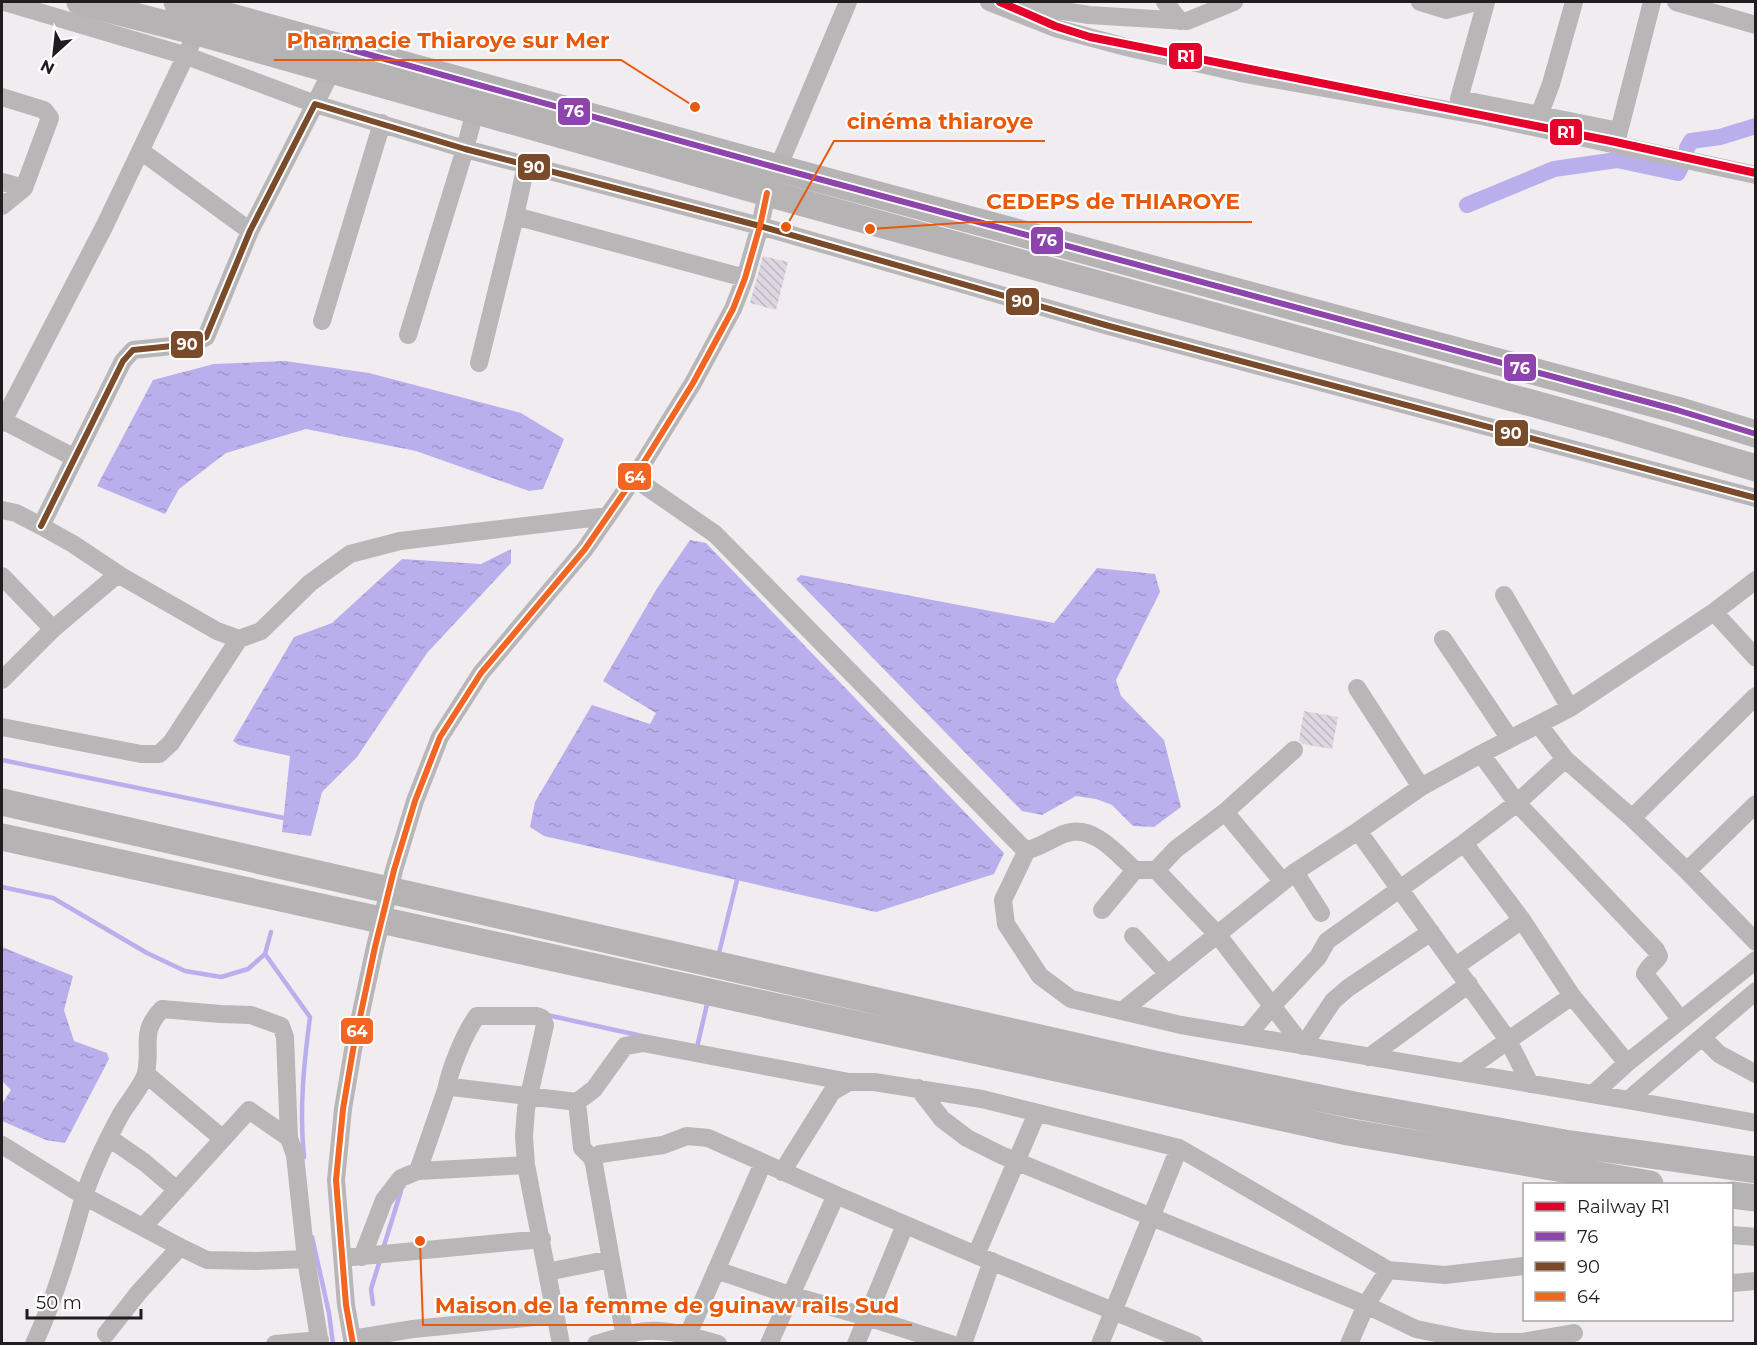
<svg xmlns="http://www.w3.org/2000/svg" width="1757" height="1345" font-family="Montserrat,sans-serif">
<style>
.water{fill:url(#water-ripples)}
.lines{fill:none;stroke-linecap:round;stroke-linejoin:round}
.stream{stroke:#b9afec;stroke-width:4.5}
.canal{stroke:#b9afec;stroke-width:16}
.building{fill:url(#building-back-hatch)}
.minor{stroke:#b8b6b6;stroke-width:18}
.highway{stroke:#b6b3b4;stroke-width:27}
.bus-1-casing{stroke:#fff;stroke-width:10}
.bus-2-casing{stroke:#fff;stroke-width:10}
.bus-3-casing{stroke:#fff;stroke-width:10}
.bus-1{stroke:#8e44ad;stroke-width:6}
.bus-2{stroke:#7a4b2a;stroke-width:6}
.bus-3{stroke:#f26522;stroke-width:6}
.rail-1-casing{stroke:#fff;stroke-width:12}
.rail-1{stroke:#e4002b;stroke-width:8}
.leader{fill:none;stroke:#e8590c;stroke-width:2}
.callout-dot{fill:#e8590c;stroke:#fff;stroke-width:2}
.callout-label{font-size:22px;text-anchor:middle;font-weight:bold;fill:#e8590c;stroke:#fff;stroke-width:4.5;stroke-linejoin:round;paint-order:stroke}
.line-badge{stroke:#fff;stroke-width:2}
.badge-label{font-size:16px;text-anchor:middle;font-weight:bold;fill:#fff}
</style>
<defs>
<pattern id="water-ripples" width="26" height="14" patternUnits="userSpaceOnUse" patternTransform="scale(1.5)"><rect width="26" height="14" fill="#b9afec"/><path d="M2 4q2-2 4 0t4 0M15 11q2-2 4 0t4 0" fill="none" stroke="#9f96ca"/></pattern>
<pattern id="building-back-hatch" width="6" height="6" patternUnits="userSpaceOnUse" patternTransform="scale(1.5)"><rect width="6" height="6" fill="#ded6e1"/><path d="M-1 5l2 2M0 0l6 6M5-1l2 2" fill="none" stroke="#beb7c1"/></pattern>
</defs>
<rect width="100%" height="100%" fill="#f1ecef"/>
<path class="water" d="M285,361l84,12 152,40 43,26 -21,50 -14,2 -113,-40 -110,-22 -80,24 -47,36 -14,25 -68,-28 56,-106 61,-16z
M690,540l16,3 298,310 -10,21 -118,38 -332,-76 -14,-9 5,-25 57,-97 58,19 6,-11 -53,-32 53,-91z
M511,549v14l-84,90 -70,104 -35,35 -11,44 -29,-4 8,-76 -51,-11 -6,-4 61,-104 38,-14 70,-64 79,5z
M1097,568l58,6 5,18 -44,88 5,16 43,44 17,67 -27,20 -21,-1 -21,-21 -16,-6 -20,-3 -34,19 -20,-4 -226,-232 5,-4 253,48z
M2,947l71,29 -9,34 10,31 33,12 2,6 -44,84 -19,-3 -44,-19v-17l9,-14 -9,-9z"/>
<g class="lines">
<path class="stream" d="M2,760l282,58
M2,887l51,11 94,55 38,18 36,6 27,-8 17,-15 6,-22
M265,954l45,63c-6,46 -11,93 -6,140
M718,957l19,-77
M547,1015l95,21
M697,1047l11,-47
M312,1237l17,76 4,31
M383,1249l18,-58
M373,1304l-2,-15 9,-29"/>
<path class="canal" d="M1687,148l4,-7 29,-4 36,-11
M1467,205l87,-36 63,-9 61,13 4,-8"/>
</g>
<path class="building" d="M763,256l25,6 -12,48 -26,-7z
M1304,711l34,6 -6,32 -29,-5 -4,-4z"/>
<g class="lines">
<path class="minor" d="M5,2l182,54 128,48 17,-34
M989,2l66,26 71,19 119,27 237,42 274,59
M1165,2l15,19
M1420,2l26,8 30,-8
M1486,2l-27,97 160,32
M1676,2l80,23
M1012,6l13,-1 64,10 98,6 47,-19
M2,97l42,13 6,8 -26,70 -22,18
M1535,126l16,-42 23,-82
M1616,143l36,-141
M141,151l109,80
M778,168l70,-166
M2,182l22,6
M515,216l230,62
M322,321l60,-198
M408,335l57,-186 10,-38
M479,363l36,-147 11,-51
M2,420l73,38
M2,423l102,-196 93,-195
M634,478l81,56 305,311 7,5c15,-3 26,-13 40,-17 27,-8 50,21 68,37h21l20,-21 49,-37 69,-62
M2,510l14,3 25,13 32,18 48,32 96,55 22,8 22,-8 49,-48 40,-29 50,-13 208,-25
M41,526l82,-165 10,-11 59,-6 14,-7 44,-106 65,-127 150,45 295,77 349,100 647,172
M2,576l51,53
M1504,595l66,113
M1714,612l42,46
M1443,639l67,100
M2,680l51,-51 65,-55
M1357,688l64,99
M1539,725l26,34 67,59 55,53 69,71
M2,727l139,27h18l12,-11 68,-104
M1481,754l36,49 139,147 3,6c-4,7 -11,10 -14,18l36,46
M1225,812l58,70
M1632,818l124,-122
M1358,831l150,209 22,44
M1464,843l58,77 50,76 55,67
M1027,850l-24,50 3,24 34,52 31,23 110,26 447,75 128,23
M1156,870l61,64 86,112 30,-45 15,-13 83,-56
M1687,871l69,-67
M1295,872l26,41
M1102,910l33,-40
M1133,936l35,38
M1456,966l66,-46
M1122,1011l173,-139 63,-41 63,-44 60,-33 89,-46 144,-96 42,-32
M1247,1036l25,-30 46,-49 9,-16 137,-98 53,-40 48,-44
M1702,1037l17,17 37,20
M1369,1057l100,-73
M1463,1072l109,-76
M146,1074l77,65
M918,1088l24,31 25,19 34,17 365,150 50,24 49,10 30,3h27l52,-9
M446,1090c4,-21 18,-56 31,-74h60l5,2 3,7 -19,84 -2,27 2,29 35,179
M1593,1094l34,-31 129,-103
M1628,1100l128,-109
M577,1102l5,46 10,10 2,6 32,180
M109,1138l35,24 33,28
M2,1145l82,51c9,-28 22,-54 36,-80 6,-11 23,-31 26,-43 6,-28 -7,-40 16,-64l58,5 31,1 30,11 4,11 4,101
M592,1158l8,-4 63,-9 24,-9 21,2 128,57 140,60 218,89
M418,1171l28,-81 6,-3 125,15 17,-13 31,-43 18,-3 206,39
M782,1172l50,-80 17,-10h25l108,17 197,49 209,122 57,5 79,-9
M143,1227l106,-117 40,28 6,17 11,104 14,85
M1732,1235l24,2
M976,1255l61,-142
M352,1257l190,-18
M362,1257l22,-57 17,-22 17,-7 108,-6
M716,1270l74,25 77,22 84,27
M547,1272l64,-13
M1732,1283l24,-2
M106,1334l33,-42 41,-45
M352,1339l61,-10 142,-14
M34,1344c22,-48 36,-98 50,-148l96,51 27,13 50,1 49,-2
M275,1344l45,-4
M353,1344l-7,-39 -10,-125 7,-71 10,-59 22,-103 19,-77 21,-69 25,-64 41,-64 104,-124 49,-71 59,-95 40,-74 12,-31 15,-52 7,-33
M596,1344c14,-4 28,-9 42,-12 26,-5 55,5 80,12
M684,1344l79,-181
M769,1344l67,-149
M856,1344l49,-119
M963,1344l29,-83
M1100,1344l79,-196
M1349,1344l17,-39 22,-35"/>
<path class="highway" d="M80,2l117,30 570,161 844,232 145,43
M177,2l601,166 899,242 79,24
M2,802l1152,262 200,41 211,38 191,27
M2,837l1346,295 302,52
M1732,1195l24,3"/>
<defs>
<path id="bus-1" d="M338,46l440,122 899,242 79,24"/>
<path id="bus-2" d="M41,526l82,-165 10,-11 59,-6 14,-7 44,-106 65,-127 150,45 295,77 349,100 647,172"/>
<path id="bus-3" d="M353,1344l-7,-39 -10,-125 7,-71 10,-59 22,-103 19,-77 21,-69 25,-64 41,-64 104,-124 49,-71 59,-95 40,-74 12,-31 15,-52 7,-33"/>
</defs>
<use href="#bus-1" class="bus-1-casing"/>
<use href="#bus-2" class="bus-2-casing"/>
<use href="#bus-3" class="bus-3-casing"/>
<use href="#bus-1" class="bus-1"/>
<use href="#bus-2" class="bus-2"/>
<use href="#bus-3" class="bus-3"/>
<defs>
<path id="rail-1" d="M1000,2l55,24 35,11 521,104 145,32"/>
</defs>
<use href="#rail-1" class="rail-1-casing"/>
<use href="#rail-1" class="rail-1"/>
</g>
<path class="leader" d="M695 107L621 60H274M786 227L834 141H1045M870 229L974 222H1252M420 1241L423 1325H912"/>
<g class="callout-dot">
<circle cx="695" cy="107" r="6"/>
<circle cx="786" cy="227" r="6"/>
<circle cx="870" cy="229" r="6"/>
<circle cx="420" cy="1241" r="6"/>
</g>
<g class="callout-label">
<text x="448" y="48">Pharmacie Thiaroye sur Mer</text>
<text x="940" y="129">cinéma thiaroye</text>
<text x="1113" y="209">CEDEPS de THIAROYE</text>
<text x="667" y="1313">Maison de la femme de guinaw rails Sud</text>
</g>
<g class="line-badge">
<rect x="1168" y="42" width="35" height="28" rx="6" fill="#e4002b"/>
<rect x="557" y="97" width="34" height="29" rx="6" fill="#8e44ad"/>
<rect x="1549" y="118" width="34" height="28" rx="6" fill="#e4002b"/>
<rect x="517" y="153" width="34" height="28" rx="6" fill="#7a4b2a"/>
<rect x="1030" y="226" width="34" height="29" rx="6" fill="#8e44ad"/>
<rect x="1005" y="287" width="35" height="29" rx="6" fill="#7a4b2a"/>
<rect x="170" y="330" width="34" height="29" rx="6" fill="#7a4b2a"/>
<rect x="1503" y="353" width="34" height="29" rx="6" fill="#8e44ad"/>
<rect x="1494" y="419" width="35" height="28" rx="6" fill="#7a4b2a"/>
<rect x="617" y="462" width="35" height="29" rx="6" fill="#f26522"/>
<rect x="340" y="1017" width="34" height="28" rx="6" fill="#f26522"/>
</g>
<g class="badge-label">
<text x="1186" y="62">R1</text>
<text x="574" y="117">76</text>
<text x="1566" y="138">R1</text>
<text x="534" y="173">90</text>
<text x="1047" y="246">76</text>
<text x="1022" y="307">90</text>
<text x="187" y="350">90</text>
<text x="1520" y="374">76</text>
<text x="1511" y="439">90</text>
<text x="635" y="483">64</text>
<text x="357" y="1037">64</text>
</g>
<rect width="1757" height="1345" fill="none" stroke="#201c1f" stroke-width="6"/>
<rect x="1523" y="1183" width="210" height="138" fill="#ffffff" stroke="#a6a4a5" stroke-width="1.5"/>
<rect x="1535" y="1202" width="30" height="9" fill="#e4002b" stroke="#a6a4a5" stroke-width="1.5"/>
<text x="1577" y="1213" font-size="18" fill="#201c1f">Railway R1</text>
<rect x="1535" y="1232" width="30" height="9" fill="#8e44ad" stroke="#a6a4a5" stroke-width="1.5"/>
<text x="1577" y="1243" font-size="18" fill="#201c1f">76</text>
<rect x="1535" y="1262" width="30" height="9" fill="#7a4b2a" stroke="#a6a4a5" stroke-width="1.5"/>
<text x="1577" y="1273" font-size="18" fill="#201c1f">90</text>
<rect x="1535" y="1292" width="30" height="9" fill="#f26522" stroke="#a6a4a5" stroke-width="1.5"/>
<text x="1577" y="1303" font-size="18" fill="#201c1f">64</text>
<g transform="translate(54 54) rotate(207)" stroke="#ffffff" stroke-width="4.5" paint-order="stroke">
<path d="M0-4.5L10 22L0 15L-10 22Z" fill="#201c1f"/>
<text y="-9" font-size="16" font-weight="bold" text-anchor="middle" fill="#201c1f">N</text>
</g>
<path d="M27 1309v9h114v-9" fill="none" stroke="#201c1f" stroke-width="3"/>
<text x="36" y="1309" font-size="18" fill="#201c1f" stroke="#ffffff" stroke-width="4.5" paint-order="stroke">50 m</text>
</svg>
